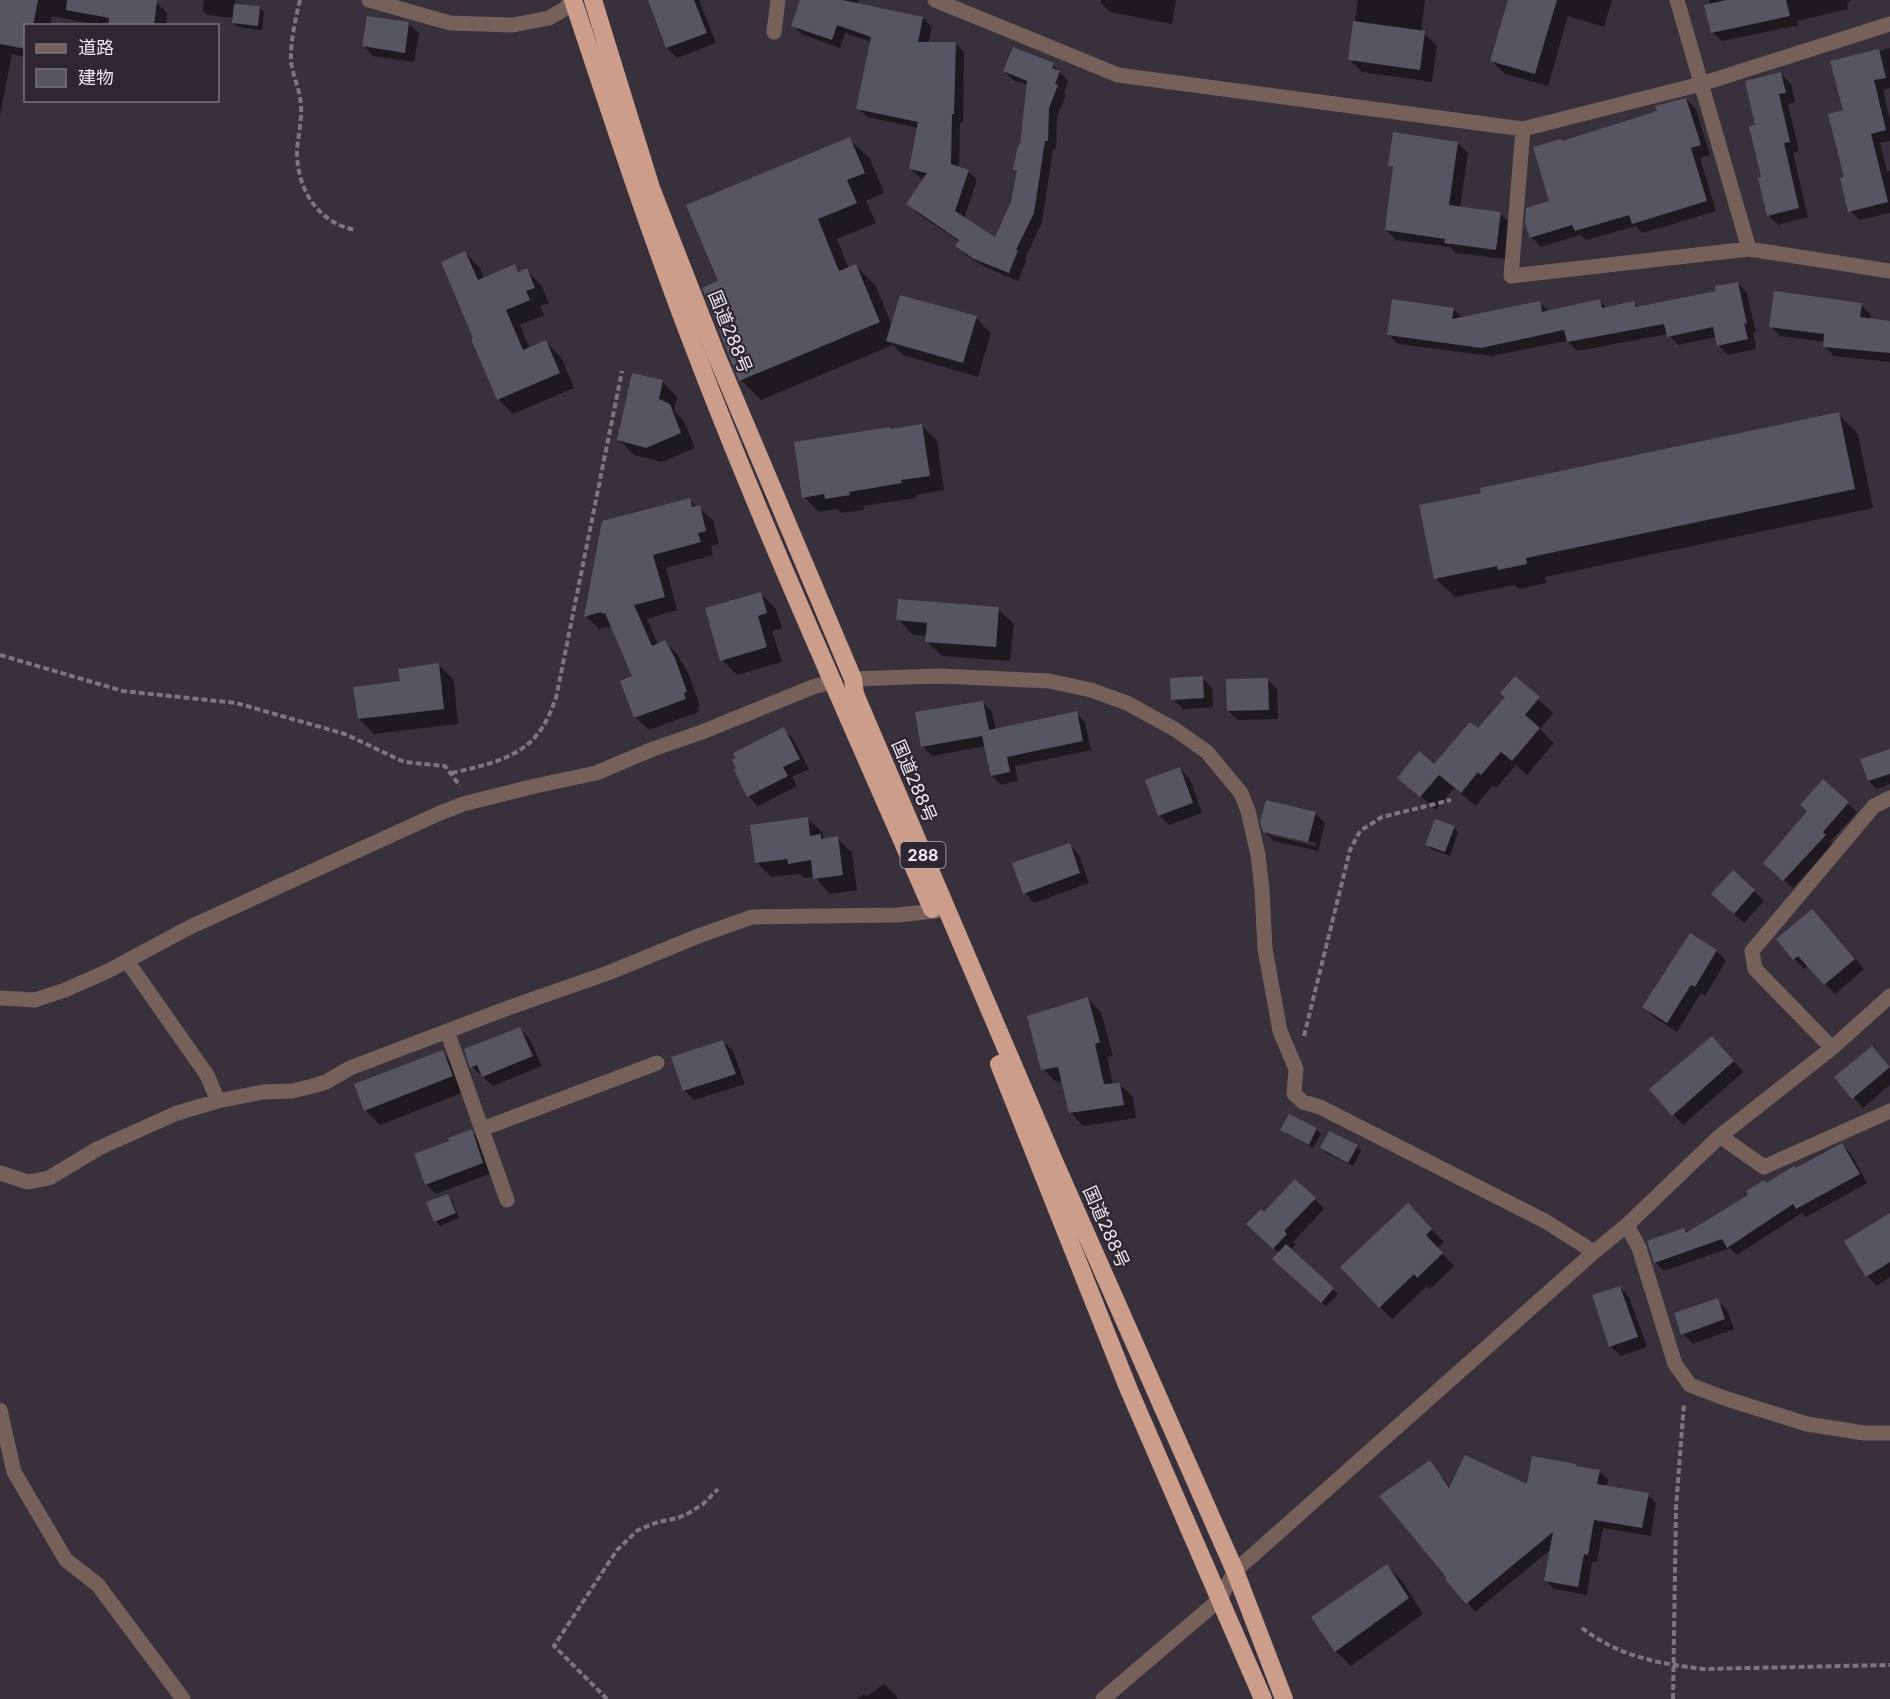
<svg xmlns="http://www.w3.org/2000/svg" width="1890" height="1699" font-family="Inter,'Noto Sans JP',sans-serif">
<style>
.shadow{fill:#0007;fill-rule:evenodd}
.building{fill:#555662}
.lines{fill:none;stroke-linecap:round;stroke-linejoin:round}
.path{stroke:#7d767e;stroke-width:4;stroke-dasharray:6 3;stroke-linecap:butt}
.street{stroke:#756159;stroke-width:15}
.highway{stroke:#cd9d8b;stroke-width:18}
.labels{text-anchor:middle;stroke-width:4.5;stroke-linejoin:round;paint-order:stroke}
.shield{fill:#2e2630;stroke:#b4aeb5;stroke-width:1.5}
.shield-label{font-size:16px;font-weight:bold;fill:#ede8ee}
.street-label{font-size:18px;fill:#ede8ee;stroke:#2e2630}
</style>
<rect width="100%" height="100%" fill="#38303a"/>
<path class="shadow" d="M0,0h140l16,2 11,11 -1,13h-62l-52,-10 -2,10h-24v31l-14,-3 -12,61z
M204,0h32l-1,5 25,3 4,4 -2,18 -24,-3 -5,-4 1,-5 -26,-3 -5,-4z
M649,0h50l17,43 -39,15 -10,-10z
M802,0h56l-1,4 66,14 9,9 -4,17 27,-1 9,9 -1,70 -3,1 -1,45 9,3 9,9 -13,39 32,20 17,-37 5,-30 -3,-3 7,-22 6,-62 -15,-5 -9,-9 10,-22 39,16 9,9 6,7 -4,12 2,2 -9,22 -1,32h-3l-11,73 -17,37 1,2 -8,20 -33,-14 -19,-12 -9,-9 3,-4 -43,-29 -9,-9 17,-25 -6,-2 -9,-9 9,-40 -52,-11 -9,-9 13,-66 -26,-9 -5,15 -38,-14 -9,-9z
M1101,0h75l-4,24 -62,-12 -9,-9z
M1358,0h67l-4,32 3,1 13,13 -5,36 -70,-10 -13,-13z
M1510,0h102l-8,27 -36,-11 -20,70 -43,-12 -13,-13z
M1709,0h144l-6,2 1,7 -51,12 2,4 -77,16 -10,-9z
M409,24l10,9 -5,29 -41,-6 -9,-10z
M1890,48v40l-7,2 7,30v21l-10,2 7,28h3v42l-30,7 -10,-9 -4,-33 -2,-66 -12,-50z
M1781,74l10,10 4,18 -7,2 11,47 -6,2 15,64 -30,8 -10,-10 -5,-37z
M1686,99l10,10 14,46 -10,3 16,53 -73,22 -7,-7 -50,14 -6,-5 -39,12 -10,-10 20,-35 12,-59 96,-31z
M849,139l21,20 14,34 -18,8 10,22 -39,16 12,30 7,-3 20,20 16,40 84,-8 15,15 -13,44 -75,-22 -10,-10 -132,55 -20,-20 -21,-98z
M1458,143l10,10 -8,55 41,6 9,10 -5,35 -49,-6 -6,-6 -54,-7 -10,-10 8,-60 -4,-4z
M465,253l15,15 4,10 30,-12 6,6 6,-2 15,15 8,18 -9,3 4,9 -24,10 10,24 16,-7 15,15 13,31 -61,26 -15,-15 -23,-60z
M1738,283l9,10 9,40 -3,-1 3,17 -28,6 -10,-10 -1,-8 -39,8 -10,-11 -91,17 -10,-10 -75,15 -94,-12 -10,-10 65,-25 10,9 77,-15 9,9 50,-11 8,7 27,-6 5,6 79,-16z
M1861,305l10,10 -1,5 20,3v39l-56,-6 -10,-10 1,-4 -45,-6 -9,-10z
M662,381l15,16 -3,14 10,10 11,27 -33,14 -28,-7 -15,-15z
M1838,414l20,20 15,74 -328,69 1,6 -27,6 -4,-4 -60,12 -20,-19 48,-84z
M922,426l15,15 7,49 -28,5v3l-53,8 1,4 -23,3 -4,-4 -18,3 -15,-15 87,-67z
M689,500l24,20 6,24 -8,2 2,9 -47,13 11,42 -30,9 11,26 7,-3 13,13 10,18 12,33 -3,1 2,5 -50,18 -14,-13 -1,-40 -22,-51 -13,3 -13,-13z
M760,593l16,16 6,19 -10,3 10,31 -45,13 -15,-15z
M998,609l16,15 -4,37 -68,-5 -16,-15 1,-5 -14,-1 -15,-16z
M439,665l15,15 4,44 -84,10 -15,-15 43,-36z
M1202,678l10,10 1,19 -30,2 -10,-10z
M1515,678l38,35 -13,16 14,14 -27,32 -11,-10 -20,23 -3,-3 -17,21 -22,-18 -18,22 -37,-33 36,-11 43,-35 29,-34z
M1268,680l9,9 1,30 -40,1 -10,-9z
M983,703l9,9 4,18 80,-17 9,9 6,28 -76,16 3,15 -17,4 -9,-9 -6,-30 -54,10 -10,-10z
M784,729l9,10 16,30 -17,8 5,9 -39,20 -9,-10z
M1890,750v34l-13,5 -8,-8 -7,-21z
M1180,769l10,10 12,34 -33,12 -10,-10z
M1823,781l34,31 -27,30 3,2 -40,44 -19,-17 35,-59z
M1315,813l10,10 -7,28 -44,-10 -10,-10zM1270,832l46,11 -1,3 -45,-11z
M807,818l16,15v7l14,-2 15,15 5,37 -27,4 -15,-17 -11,1 -4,-4 -29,3 -15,-15z
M1454,827l4,5 -8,24 -19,-7 -4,-5z
M1069,845l10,10 10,28 -55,20 -9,-10z
M1754,891l10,10 -20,22 -21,-19z
M1822,921l42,48 -29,25 -27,-29 -4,4 -26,-29z
M1691,935l26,16 9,10 -21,35 -4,-3 -24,39 -23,-15 -10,-10z
M1088,999l13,13 12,44 -6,1 6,28 6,-1 14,13 3,21 -53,8 -13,-14 -8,-31 -6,1 -13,-13z
M519,1028l10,10 13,28 -49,20 -21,-19z
M723,1041l10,10 12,33 -51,16 -10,-10z
M1722,1047l21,25 -60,53 -32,-35z
M442,1052l15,15 10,24 -87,34 -15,-15z
M1881,1057l9,10v18l-27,23 -27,-30z
M1316,1129l5,5 -8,14 -26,-14 -5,-4z
M471,1131l10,10 11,32 -56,21 -10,-10 25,-42z
M1842,1145l9,9 16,29 -61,34 -4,-4 -65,42 -7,-7 -66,23 -9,-9 29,-32 4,4 108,-65z
M1357,1146l4,5 -8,15 -27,-13 -5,-5z
M447,1195l5,5 7,18 -19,8 -4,-5z
M1315,1199l9,10 -31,33 3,2 -5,6 47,44 -12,12 -52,-47 5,-6 -21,-19 6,-20z
M1408,1205l36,37 -7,6 17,18 -24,23 -3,-3 -35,33 -12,-12z
M1890,1223v54l-13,9 -10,-10z
M1620,1287l9,10 18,50 -26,9 -10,-9 -18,-51z
M1717,1300l10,10 7,19 -41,15 -10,-10z
M1430,1462l21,27 77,-3 47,-21 3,3 21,3 9,9 -2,7 42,8 8,8 -5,33 -48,-8 -6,34h-5l-5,33 -33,-6 -8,-8 5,-32 -76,63 -26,-34z
M1387,1566l15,15 21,33 -72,52 -15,-15z
M884,1684l15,15h-42l7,-5 2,3z"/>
<path class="building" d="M0,0h38l-5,26h-7v23l-26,-5z
M67,0h90l-3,26h-46l1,-8 -43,-8z
M648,0h46l13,33 -41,15z
M800,0h43l80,17 -5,25h38l-2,72h-2l-1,50 18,6 -14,41 40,26 16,-35 6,-32h-4l5,-25h2l7,-64 -24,-10 10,-24 41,16 -2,5 8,3 -5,13 3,1 -9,23 -1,33h-3l-11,72 -18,37h2l-9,23 -35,-14 -19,-13 4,-6 -53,-36 21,-31 -18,-4 9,-47 -62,-13 15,-72 -34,-12 -5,15 -41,-14z
M1508,0h49l-22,74 -45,-13z
M1726,0h60l4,16 -79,17 -7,-28z
M234,4l26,2 -2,20 -26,-3z
M367,16l42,6 -4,31 -43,-7z
M1353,21l72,10 -5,39 -72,-10z
M1879,49l7,29 -12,2 12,50 -15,4 17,68 -40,10 -8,-34 4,-1 -16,-63 15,-4 -13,-49z
M1781,72l5,21 -7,1 11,48 -6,1 15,65 -32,8 -9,-38 3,-1 -12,-51 6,-1 -10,-44z
M1686,98l15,47 -10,3 16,53 -75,23 -3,-9 -54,16 -3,-6 -42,13 -5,-15 1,-15 23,-7 -16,-54 28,-8 1,2 51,-16 44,-14 -2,-5z
M1393,132l65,10 -9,63 52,7 -5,38 -52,-7 1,-4 -60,-9 8,-63 -5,-1z
M850,137l15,36 -18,7 10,23 -39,16 21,52 17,-7 24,58 -141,59 -37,-93 16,-7 -32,-76z
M465,251l13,29 37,-16 3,8 9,-4 8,20 -9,3 4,9 -24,10 17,40 23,-10 14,33 -63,27 -26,-61 2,-1 -32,-76z
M1738,282l9,42 -3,-1 4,16 -31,7 -4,-19 -46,10 -3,-13 -97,18 -3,-12 -83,18 -94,-13 5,-36 62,9 -2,11 88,-18 2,11 58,-13 2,9 32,-7 2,6 80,-16 -1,-5z
M1774,291l88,12 -2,14 30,4v32l-67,-6 1,-13 -55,-7z
M900,295l77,21 -14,47 -77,-22z
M632,373l31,7 -4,19 11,5 11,29 -35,15 -29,-8z
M1839,412l16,77 -329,69 1,6 -29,6 -1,-4 -63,13 -15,-74 62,-12 -1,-5z
M922,424l8,52 -29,4 1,3 -53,9 1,3 -25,4 -1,-5 -22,4 -8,-56 96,-15 1,2z
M690,498l2,9 8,-2 6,26 -8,2 3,9 -48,13 12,42 -31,8 18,41 13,-6 10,18 12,34 -3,1 2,6 -52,19 -14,-37 12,-5 -27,-63 -3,1 -1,-2 -17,5 18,-96z
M761,592l6,21 -9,3 9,31 -47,14 -15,-53z
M898,599l101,8 -3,40 -71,-5 2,-19 -31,-3z
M439,663l5,46 -86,10 -5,-32 47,-6 -2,-12z
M1203,676l1,22 -33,2 -1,-22z
M1515,676l25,21 -15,18 15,13 -28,33 -11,-9 -20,23 -3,-3 -17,21 -22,-18 -19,22 -23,-19 22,-27 15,13 36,-42 8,6 27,-31 -5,-4z
M1268,678l1,32 -42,1 -1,-32z
M983,701l6,29 88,-19 6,30 -76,16 3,15 -19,4 -9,-40 -61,11 -6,-35z
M784,727l16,32 -17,8 5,9 -41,21 -13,-27 2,-2 -4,-8 4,-2 -3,-5z
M1890,749v25l-22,7 -8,-22z
M1180,767l13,36 -35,13 -13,-36z
M1823,779l26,23 -26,30 3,3 -43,46 -20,-18 44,-52 -7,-6z
M1266,800l50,12 -8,30 -45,-10 -3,-10z
M808,817l2,19 11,-2v5l17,-3 5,39 -30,4 -2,-19 -23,4 -1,-5 -32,4 -5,-38z
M1435,819l20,7 -10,26 -20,-7z
M1070,843l10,30 -57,21 -11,-31z
M1733,870l22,20 -21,24 -23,-20z
M1812,909l43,50 -31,26 -26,-29 -5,4 -17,-21z
M1690,933l27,17 -22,37 -4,-2 -24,38 -25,-16z
M1088,997l12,45 -5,2 9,40 16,-1 4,22 -55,8 -11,-46 -17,3 -14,-54z
M520,1027l13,29 -51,21 -5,-12 -7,3 -6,-19z
M1712,1036l22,25 -62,55 -23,-27z
M723,1040l13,34 -53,17 -12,-34z
M1872,1046l18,21 -38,32 -18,-22z
M443,1050l10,26 -89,35 -10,-27z
M1289,1114l28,14 -8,17 -29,-15z
M472,1129l11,34 -58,22 -11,-31 35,-13 -1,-3z
M1329,1131l29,14 -10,18 -28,-15z
M1842,1143l18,31 -64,35 -3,-5 -66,44 -5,-9 -68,24 -7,-22 37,-13 2,5 62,-38 -2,-4 18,-11 2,3 28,-17 2,2z
M1295,1179l21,19 -32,33 3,3 -14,15 -27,-25 15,-15 3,3z
M448,1194l8,19 -22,9 -8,-20z
M1408,1203l24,26 -6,6 17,18 -26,25 -3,-4 -35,34 -39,-41z
M1890,1213v49l-24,15 -22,-36z
M1286,1244l48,44 -13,15 -49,-44z
M1620,1286l18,51 -29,10 -17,-52z
M1718,1298l7,21 -44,16 -7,-22z
M1465,1455l62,29 5,-28 44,8v2l24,4 -3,14 52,9 -7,35 -48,-8 -6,35 -4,-1 -6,33 -34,-6 9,-49 -87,72 -21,-25 2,-1 -68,-82 51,-36 19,28z
M1387,1564l22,34 -74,54 -24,-35z"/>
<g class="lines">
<path class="path" d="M300,0c-4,16 -10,44 -9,60 1,15 9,29 10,45 1,16 -3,31 -4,46 0,38 20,71 58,79
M0,655l123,36 113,12 109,31 59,28 41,4 15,20
M452,773c33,-8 70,-14 90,-45 6,-9 10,-20 14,-30l66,-327
M1304,1036l46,-186 10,-19 22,-14 69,-17
M1582,1628c38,29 75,35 121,41l187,-4
M607,1699l-53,-53 63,-96 21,-20 20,-8 20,-4 11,-5 14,-9 15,-15
M1673,1699l3,-191 8,-105"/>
<path class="street" d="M369,0l81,23 63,2 36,-7 17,-10 5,-8
M935,0l183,75 405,54 178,-45 189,-60
M1677,0l72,249
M774,32l4,-32
M1523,129l-12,147 238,-27 141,22
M853,679l86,-3 110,5 42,9 36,13 49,27 31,22 34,41 7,18 10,44 4,35 3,59 15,82 16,38 -2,25 9,8 17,5 225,114 49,31
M127,961l80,114 11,26
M0,998l35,2 30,-10 43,-19 82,-44 250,-114 23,-9 72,-18 61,-13 57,-24 49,-17 111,-45 21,-6
M447,1031l60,169
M1832,1048l-77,-79 -3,-18 122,-145 16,-8
M482,1129l175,-66
M1720,1136l44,31 126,-56
M0,1173l28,9 21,-4 50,-30 78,-35 41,-12 45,-9 29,-1 21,-5 13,-4 24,-14 158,-60 100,-35 93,-38 51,-18 146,-2 45,-5
M1627,1225l12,23 36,116 15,21 34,13 83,26 57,9h26
M0,1410l14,62 52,88 32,25 85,114
M1103,1699l116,-99 16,-29 359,-319 33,-27 93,-89 112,-88 58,-52"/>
<path class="highway" d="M573,0c39,118 78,237 123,353 72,188 156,371 236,556
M593,0l58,188 66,169 136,322 2,15 199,467 181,410 49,128
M999,1064l130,326 134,309"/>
</g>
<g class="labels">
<rect class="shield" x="900.5" y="842" width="45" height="26" rx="4.5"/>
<g class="shield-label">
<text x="923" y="861">288</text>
</g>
<g class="street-label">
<text transform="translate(730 332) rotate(68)" y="6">国道288号</text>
<text transform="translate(914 781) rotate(67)" y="6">国道288号</text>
<text transform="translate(1106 1227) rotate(66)" y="6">国道288号</text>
</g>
</g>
<rect x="24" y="24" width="195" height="78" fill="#2e2630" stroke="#7a747c" stroke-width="1.5"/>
<rect x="36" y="44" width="30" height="9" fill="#756159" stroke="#7a747c" stroke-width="1.5"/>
<text x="78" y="54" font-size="18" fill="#ede8ee">道路</text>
<rect x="36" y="69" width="30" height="18" fill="#555662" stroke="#7a747c" stroke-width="1.5"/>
<text x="78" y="84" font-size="18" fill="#ede8ee">建物</text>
</svg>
